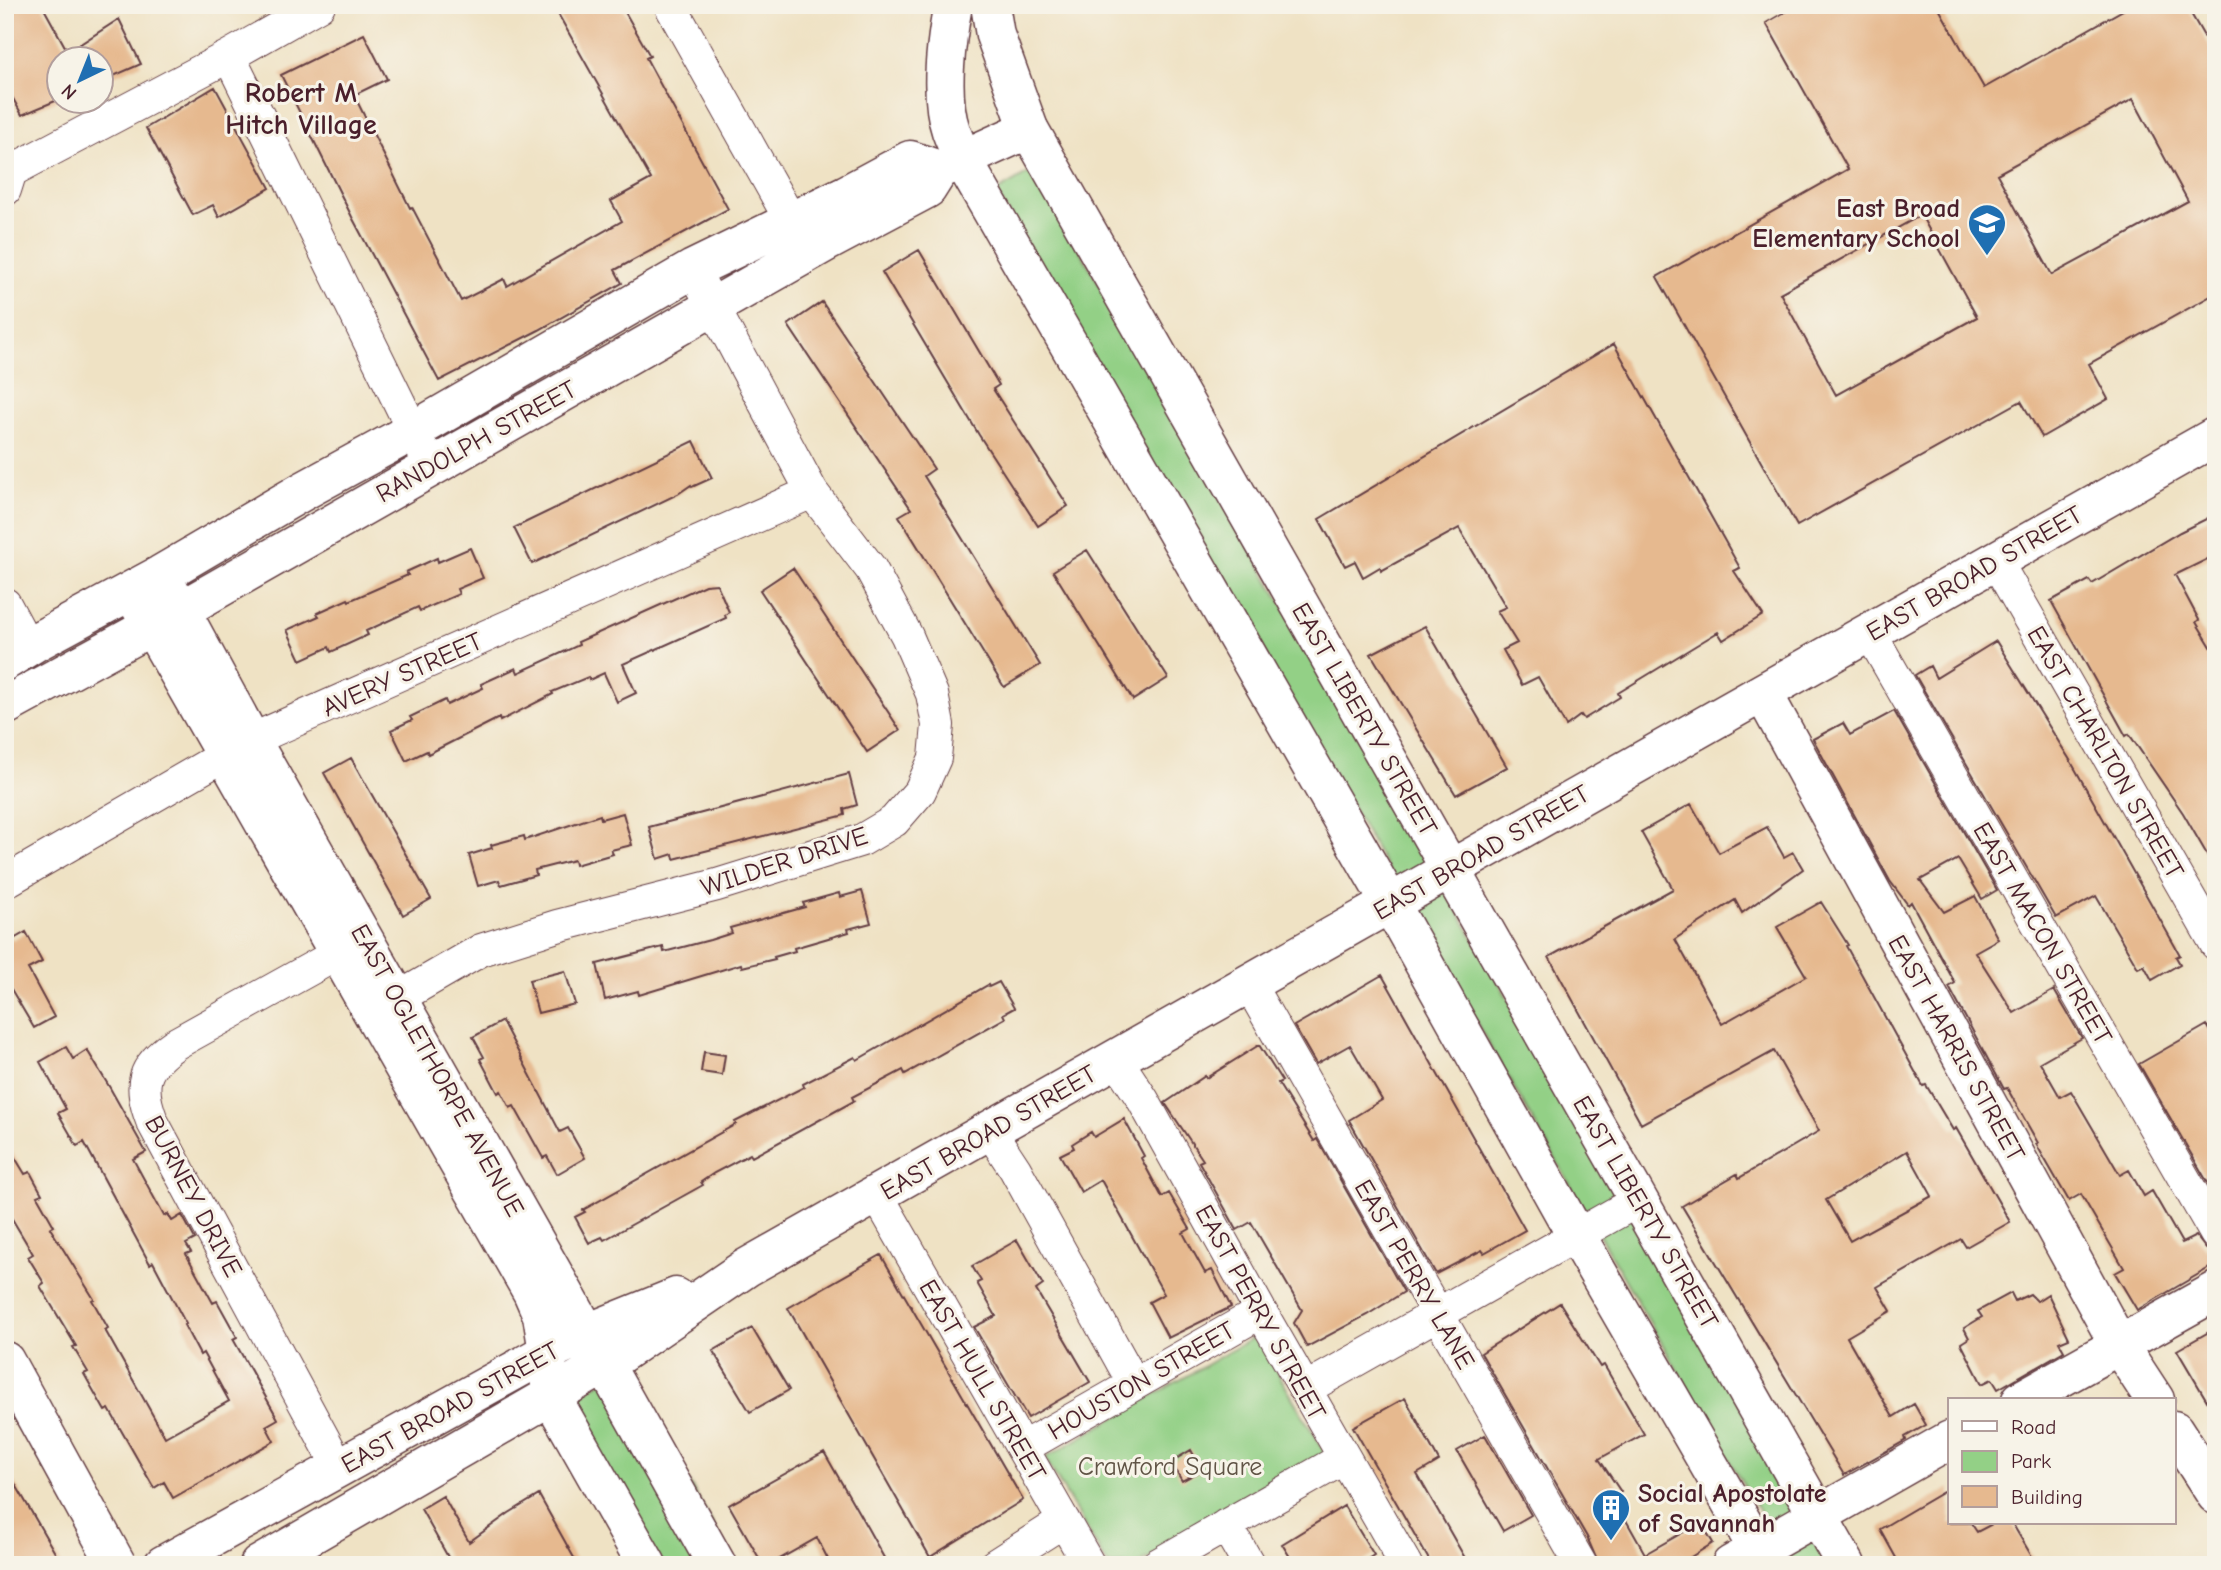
<svg xmlns="http://www.w3.org/2000/svg" width="2221" height="1570" font-family="'Comic Neue',sans-serif">
<style>
.green{fill:#93d086;stroke:#6e7858;stroke-width:2}
.building{fill:#e6b98f;fill-rule:evenodd}
.lines{fill:none;stroke-linecap:round;stroke-linejoin:round}
.minor-casing{stroke:#633c42;stroke-width:34}
.tertiary-casing{stroke:#633c42;stroke-width:41}
.secondary-casing{stroke:#633c42;stroke-width:41}
.minor{stroke:#fff;stroke-width:32}
.tertiary{stroke:#fff;stroke-width:38}
.secondary{stroke:#fff;stroke-width:38}
.labels{text-anchor:middle;stroke-width:6;stroke-linejoin:round;paint-order:stroke}
.poi-label{font-size:26px;font-weight:bold;fill:#4a1f2b;stroke:#f7f3e8;text-anchor:end}
.street-label{font-size:26px;fill:#4a1f2b;stroke:#f7f3e8}
.park-label{font-size:26px;fill:#605446;stroke:#f7f3e8}
.neighbourhood-label{font-size:28px;font-weight:bold;fill:#4a1f2b;stroke:#f7f3e8}
</style>
<rect width="100%" height="100%" fill="#f7f3e8"/>
<filter id="ink" filterUnits="userSpaceOnUse"><feTurbulence type="fractalNoise" baseFrequency=".0143" numOctaves="2"/><feDisplacementMap in="SourceGraphic" scale="14" xChannelSelector="R" yChannelSelector="G"/><feConvolveMatrix kernelMatrix="1 2 1 2 8 2 1 2 1" color-interpolation-filters="sRGB"/></filter>
<filter id="wash" filterUnits="userSpaceOnUse"><feTurbulence type="fractalNoise" baseFrequency=".00686" numOctaves="4" result="noise"/><feDisplacementMap in="SourceGraphic" scale="28" xChannelSelector="R" yChannelSelector="G"/><feGaussianBlur stdDeviation="1.57" result="paint"/><feColorMatrix in="noise" values="0 0 0 0 0 0 0 0 0 0 0 0 0 0 0 0 0 1.4 0 .05"/><feComposite in="paint" operator="in"/></filter>
<g filter="url(#wash)">
<rect width="100%" height="100%" fill="#efe2c4"/>
<path class="green" d="M1034,170l798,1395h-42l-794,-1373z
M1256,1336l70,119 -189,110h-29l-63,-107z
M624,1367l112,198h-99l-87,-150z"/>
<g id="blocks">
<path class="building" d="M5,5h37l26,47 51,-33 22,45 -39,17v-21h-42v39l-38,16 -17,-31z
M553,5h68l29,51 -4,2 82,151 -113,61 7,13 -83,47 -100,51 -87,-164 -71,-142 83,-41 23,45 -33,16 56,113 2,-1 49,94 43,-22 3,7 115,-65 -11,-20 40,-22z
M1797,5h140l47,83 148,-83h54l30,52v236l-127,71 19,35 -66,38 -21,-36 -224,125 -140,-249 191,-108 -82,-146zM2133,99l55,102 -136,74 -55,-101zM1921,215l56,102 -141,78 -56,-102z
M215,87l55,101 -51,29 -6,-12 -20,10 -47,-87z
M919,250l80,135 -6,4 75,117 -30,20 -59,-91 -97,-163z
M822,302l112,167 -10,7 116,189 -36,22 -105,-171 12,-7 -123,-184z
M1614,344l126,224 -6,3 29,44 -40,25 -5,-8 -100,61 2,4 -36,22 -3,-4 -15,11 -28,-49 -16,8 -19,-35 14,-7 -20,-32 9,-4 -47,-79 -78,43 -1,-4 -17,10 -8,-16 -10,5 -26,-47z
M694,441l18,37 -20,9 -1,-2 -13,9 -146,70 -18,-36z
M2216,514v41l-41,20 24,45 -3,2 20,33v215l-33,-57 -54,-79 -3,2 -75,-135 38,-21 3,4 88,-52z
M470,548l13,30 -26,11 2,5 -39,17 -2,-4 -52,24 2,4 -37,17 -2,-5 -28,13 -14,-30 32,-14 -2,-3 31,-14 1,2 59,-26 -2,-3 31,-14 1,4z
M1087,550l81,128 -35,22 -80,-129z
M793,568l107,162 -33,22 -107,-162z
M717,584l12,28 -4,3 1,3 -103,46 13,29 -19,9 -13,-29 -15,7 -1,-3 -36,15 1,2 -53,27 -1,-3 -71,36 -1,-3 -21,10 -15,-31 21,-10 -2,-3 35,-17 2,5 36,-17 -2,-4 35,-16 2,5 61,-28 -1,-3 127,-57z
M1425,626l82,141 -51,28 -85,-141z
M1996,641l74,119 110,195 -4,2 4,7 -28,16 -8,-15 -6,3 -42,-72 -40,22 -141,-243 15,-9 6,12z
M1894,711l103,179 -15,9 -24,-40 -38,21 24,32 31,-16 23,43 -23,13 39,61 40,-23 28,48 -42,24 20,35 11,-6 49,84 9,-5 15,26 8,-5 30,52 14,-7 10,13 10,3v12l-79,46 -22,-37 9,-5 -43,-74 -12,7 -19,-33 -14,-24 2,-1 -31,-55 -3,1 -55,-102 6,-4 -44,-81 -3,3 -18,-24 -77,-142 30,-16 7,12z
M351,758l80,141 -28,16 -79,-142z
M849,774l8,31 -13,4 1,6 -171,44 -1,-5 -15,5 -9,-32z
M1691,804l28,49 48,-26 17,30 9,-5 10,17 -61,44 -7,-13 -60,39 47,85 84,-48 -29,-49 44,-25 27,43 -2,1 77,140 3,-1 27,45 3,-2 54,94 -44,25 -5,-8 -84,48 14,24 -44,26 46,80 21,-13 12,21 -21,12 1,3 -62,35 -162,-269 55,-32 2,4 80,-47 -45,-80 -133,73 -92,-167 124,-68 -32,-57zM1907,1151l25,45 -82,45 -24,-41z
M623,813l9,32 -21,5 2,4 -38,11 -1,-5 -39,10 1,5 -35,10 -2,-5 -21,6 -9,-31 23,-7 -1,-3 33,-9 1,4 75,-25 1,4z
M862,891l9,32 -23,6 1,3 -55,16 1,3 -21,6 1,2 -33,8 -1,-3 -102,31 -1,-4 -33,9 -8,-36 66,-17 1,5 46,-12 22,-7 -2,-5 75,-21 -2,-4 36,-10 1,4z
M5,928l7,12 14,-8 16,30 -14,7 26,48 -20,11 -23,-39 -6,3z
M565,971l10,33 -37,9 -9,-33z
M1382,975l143,255 -41,23 -2,-3 -46,24 -87,-154 33,-20 -32,-55 -34,19 -22,-38z
M999,982l15,26 -11,6 2,4 -100,56 -2,-4 -51,27 2,4 -102,56 -2,-3 -36,19 -13,9 2,3 -99,55 -2,-3 -13,6 -14,-26 10,-5 -2,-2 153,-86 -1,-2 69,-35 -1,-3 52,-27 2,3 131,-75 1,2z
M502,1021l58,111 8,-4 17,30 -28,16 -10,-18 -4,2 -29,-52 -4,2 -9,-17 -3,2 -18,-34 4,-2 -11,-20z
M2207,1025l9,15v157l-77,-133z
M1259,1045l23,36 -4,2 36,58 3,-2 87,153 -37,23 -60,32 -13,-24 8,-13 -51,-88 -14,8 -38,-68 4,-2 -38,-57 40,-27 1,2z
M66,1047l7,12 14,-9 23,38 36,64 -13,7 31,57 4,-2 4,7 10,-6 13,24 -9,5 5,8 -5,2 27,49 4,-2 20,36 -4,2 45,80 -12,7 8,15 -101,57 -9,-16 -10,6 -45,-79 -4,2 -21,-37 4,-2 -15,-25 3,-1 -36,-60 4,-3 -16,-26 5,-3 -28,-47v-66l20,33 5,-2 12,22 -5,2 17,30 -4,2 44,71 -2,1 16,28 -3,2 60,107 64,-36 -26,-48 -3,2 -16,-30 2,-1 -33,-62 -3,2 -66,-122 -7,4 -19,-33 8,-4 -26,-47z
M704,1052l21,3 -3,20 -21,-3z
M1124,1119l20,37 -3,2 21,39 7,-4 21,36 -7,4 22,40 7,-3 19,37 -63,31 -19,-36 15,-8 -63,-114 -20,12 -21,-37 14,-7 -2,-4 19,-12 3,5z
M1017,1240l26,45 -7,5 54,92 -62,36 -54,-91 22,-11 -19,-33 4,-2 -9,-15z
M881,1255l142,245 -93,57 -142,-249z
M2011,1293l4,8 15,-7 7,7 11,-7 21,44 -10,4 5,9 -66,38 -6,-10 -10,5 -21,-41 8,-5 -5,-10 18,-11 -4,-6z
M1560,1303l40,64 4,-2 40,69 -45,25 22,33 -8,5 32,57 51,-29 2,4 5,-3 10,17 -35,22h-79l-12,-28 -106,-184z
M752,1328l37,62 -39,22 -37,-61z
M2216,1328v88l-39,-66z
M1405,1398l34,63 -22,13 52,91h-37l-79,-138z
M1485,1435l46,80 -28,16 -46,-80z
M1191,1450l11,20 -20,11 -11,-19z
M824,1452l44,77 20,36h-57l-14,-27 -48,27h-6l-34,-60z
M5,1466l57,99h-57z
M1950,1488v35h21l6,9 17,-9h18l25,42h-137l-20,-36z
M539,1495l39,70h-141l11,-8 -27,-48 22,-13 26,46 40,-29z
M1344,1506l30,49 -16,10h-63l-13,-21z"/>
</g>
</g>
<g filter="url(#ink)">
<use href="#blocks" fill-opacity="0" stroke="#633c42" stroke-width="2"/>
<g class="lines">
<defs>
<path id="minor" d="M319,5l-90,51 195,397
M670,5l121,216
M5,190l6,-19 218,-115
M1996,561l220,383
M5,604l23,43
M1870,633l346,601
M5,882l246,-142 561,-248
M1249,984l332,581
M398,998l83,-48 76,-24 160,-41 145,-45 32,-19 26,-30 15,-33 3,-33 -6,-31 -25,-58 -36,-67 -59,-77 -119,-223
M1116,1059l27,41 118,212 145,253
M990,1131l25,38 119,215
M877,1195l212,370
M1305,1389l334,-189
M1022,1448l239,-136
M340,1469l-188,-348c-14,-37 -10,-54 23,-77l182,-101
M1226,1525l23,40
M995,1565l69,-44
M1157,1565l187,-107"/>
<path id="tertiary" d="M168,587l83,153 336,593
M139,604l393,688 10,23 6,37
M5,661l29,-18 126,-68 145,-85 110,-60 278,-161 154,-75 63,-34 29,10
M1763,693l356,652 36,55
M5,706l176,-96 644,-367 102,-54 12,-19 90,-41
M2174,1430l42,65"/>
<path id="secondary" d="M953,5c-7,36 -14,91 -2,126 5,14 12,27 18,40l421,732 186,332 191,330
M990,5l5,30 34,94 817,1436
M593,1344l124,221
M5,1361l112,204
M549,1372l2,24 96,169
M2021,1400l195,-109
M163,1565l385,-213 39,-19 89,-36
M259,1565l345,-200 142,-97 1470,-832
M1731,1565l219,-125"/>
</defs>
<use href="#minor" class="minor-casing"/>
<use href="#tertiary" class="tertiary-casing"/>
<use href="#secondary" class="secondary-casing"/>
<use href="#minor" class="minor"/>
<use href="#tertiary" class="tertiary"/>
<use href="#secondary" class="secondary"/>
</g>
</g>
<defs>
<symbol id="school-pin" viewBox="-11 -11 22 30"><path d="M0 17L-7.5 6A9.5 9.5 0 1 1 7.5 6Z" fill="#1f6fb2" stroke="#f7f3e8"/><path d="M0-5L7-2L0 1L-7-2ZM-4 1L0 2.5L4 1V4Q0 6-4 4Z" fill="#fff"/></symbol>
<symbol id="building-pin" viewBox="-11 -11 22 30"><path d="M0 17L-7.5 6A9.5 9.5 0 1 1 7.5 6Z" fill="#1f6fb2" stroke="#f7f3e8"/><path d="M-4-6H4V6H1V3H-1V6H-4ZM-2.5-4.3h1.7v1.8h-1.7ZM.8-4.3h1.7v1.8H.8ZM-2.5-1h1.7V.8h-1.7ZM.8-1h1.7V.8H.8Z" fill="#fff"/></symbol>
</defs>
<g fill-rule="evenodd">
<use href="#school-pin" x="1965" y="201" width="44" height="60"/>
<use href="#building-pin" x="1589" y="1486" width="44" height="60"/>
</g>
<g class="labels">
<g class="poi-label">
<text x="1960" y="217">East Broad<tspan x="1960" dy="30">Elementary School</tspan></text>
<text x="1638" y="1502" text-anchor="start">Social Apostolate<tspan x="1638" dy="30">of Savannah</tspan></text>
</g>
<g class="street-label">
<text transform="translate(476 441) rotate(-29)" y="9">RANDOLPH STREET</text>
<text transform="translate(1974 573) rotate(-30)" y="9">EAST BROAD STREET</text>
<text transform="translate(402 674) rotate(-24)" y="9">AVERY STREET</text>
<text transform="translate(1365 719) rotate(60)" y="9">EAST LIBERTY STREET</text>
<text transform="translate(2106 752) rotate(60)" y="9">EAST CHARLTON STREET</text>
<text transform="translate(1481 852) rotate(-30)" y="9">EAST BROAD STREET</text>
<text transform="translate(784 861) rotate(-18)" y="9">WILDER DRIVE</text>
<text transform="translate(2043 933) rotate(60)" y="9">EAST MACON STREET</text>
<text transform="translate(1957 1048) rotate(61)" y="9">EAST HARRIS STREET</text>
<text transform="translate(438 1070) rotate(61)" y="9">EAST OGLETHORPE AVENUE</text>
<text transform="translate(988 1132) rotate(-30)" y="9">EAST BROAD STREET</text>
<text transform="translate(194 1196) rotate(62)" y="9">BURNEY DRIVE</text>
<text transform="translate(1646 1212) rotate(60)" y="9">EAST LIBERTY STREET</text>
<text transform="translate(1415 1274) rotate(60)" y="9">EAST PERRY LANE</text>
<text transform="translate(1261 1312) rotate(61)" y="9">EAST PERRY STREET</text>
<text transform="translate(983 1380) rotate(60)" y="9">EAST HULL STREET</text>
<text transform="translate(1141 1380) rotate(-30)" y="9">HOUSTON STREET</text>
<text transform="translate(450 1407) rotate(-29)" y="9">EAST BROAD STREET</text>
</g>
<g class="park-label">
<text x="1170" y="1475">Crawford Square</text>
</g>
<g class="neighbourhood-label">
<text x="301" y="102">Robert M<tspan x="301" dy="32">Hitch Village</tspan></text>
</g>
</g>
<rect width="2221" height="1570" fill="none" stroke="#f7f3e8" stroke-width="28"/>
<rect x="1948" y="1398" width="228" height="126" fill="#f7f3e8" stroke="#b29e9c" stroke-width="2"/>
<rect x="1962" y="1421" width="35" height="10" fill="#ffffff" stroke="#b29e9c" stroke-width="2"/>
<text x="2011" y="1434" font-size="21" fill="#4a1f2b">Road</text>
<rect x="1962" y="1451" width="35" height="21" fill="#93d086" stroke="#b29e9c" stroke-width="2"/>
<text x="2011" y="1468" font-size="21" fill="#4a1f2b">Park</text>
<rect x="1962" y="1486" width="35" height="21" fill="#e6b98f" stroke="#b29e9c" stroke-width="2"/>
<text x="2011" y="1504" font-size="21" fill="#4a1f2b">Building</text>
<g transform="translate(80 80) rotate(223)"><circle r="33" fill="#f7f3e8" stroke="#b29e9c" stroke-width="2"/>
<path d="M0-5L12 26L0 18L-12 26Z" fill="#1f6fb2"/>
<text y="-10" font-size="19" font-weight="bold" text-anchor="middle" fill="#4a1f2b">N</text>
</g>
</svg>
